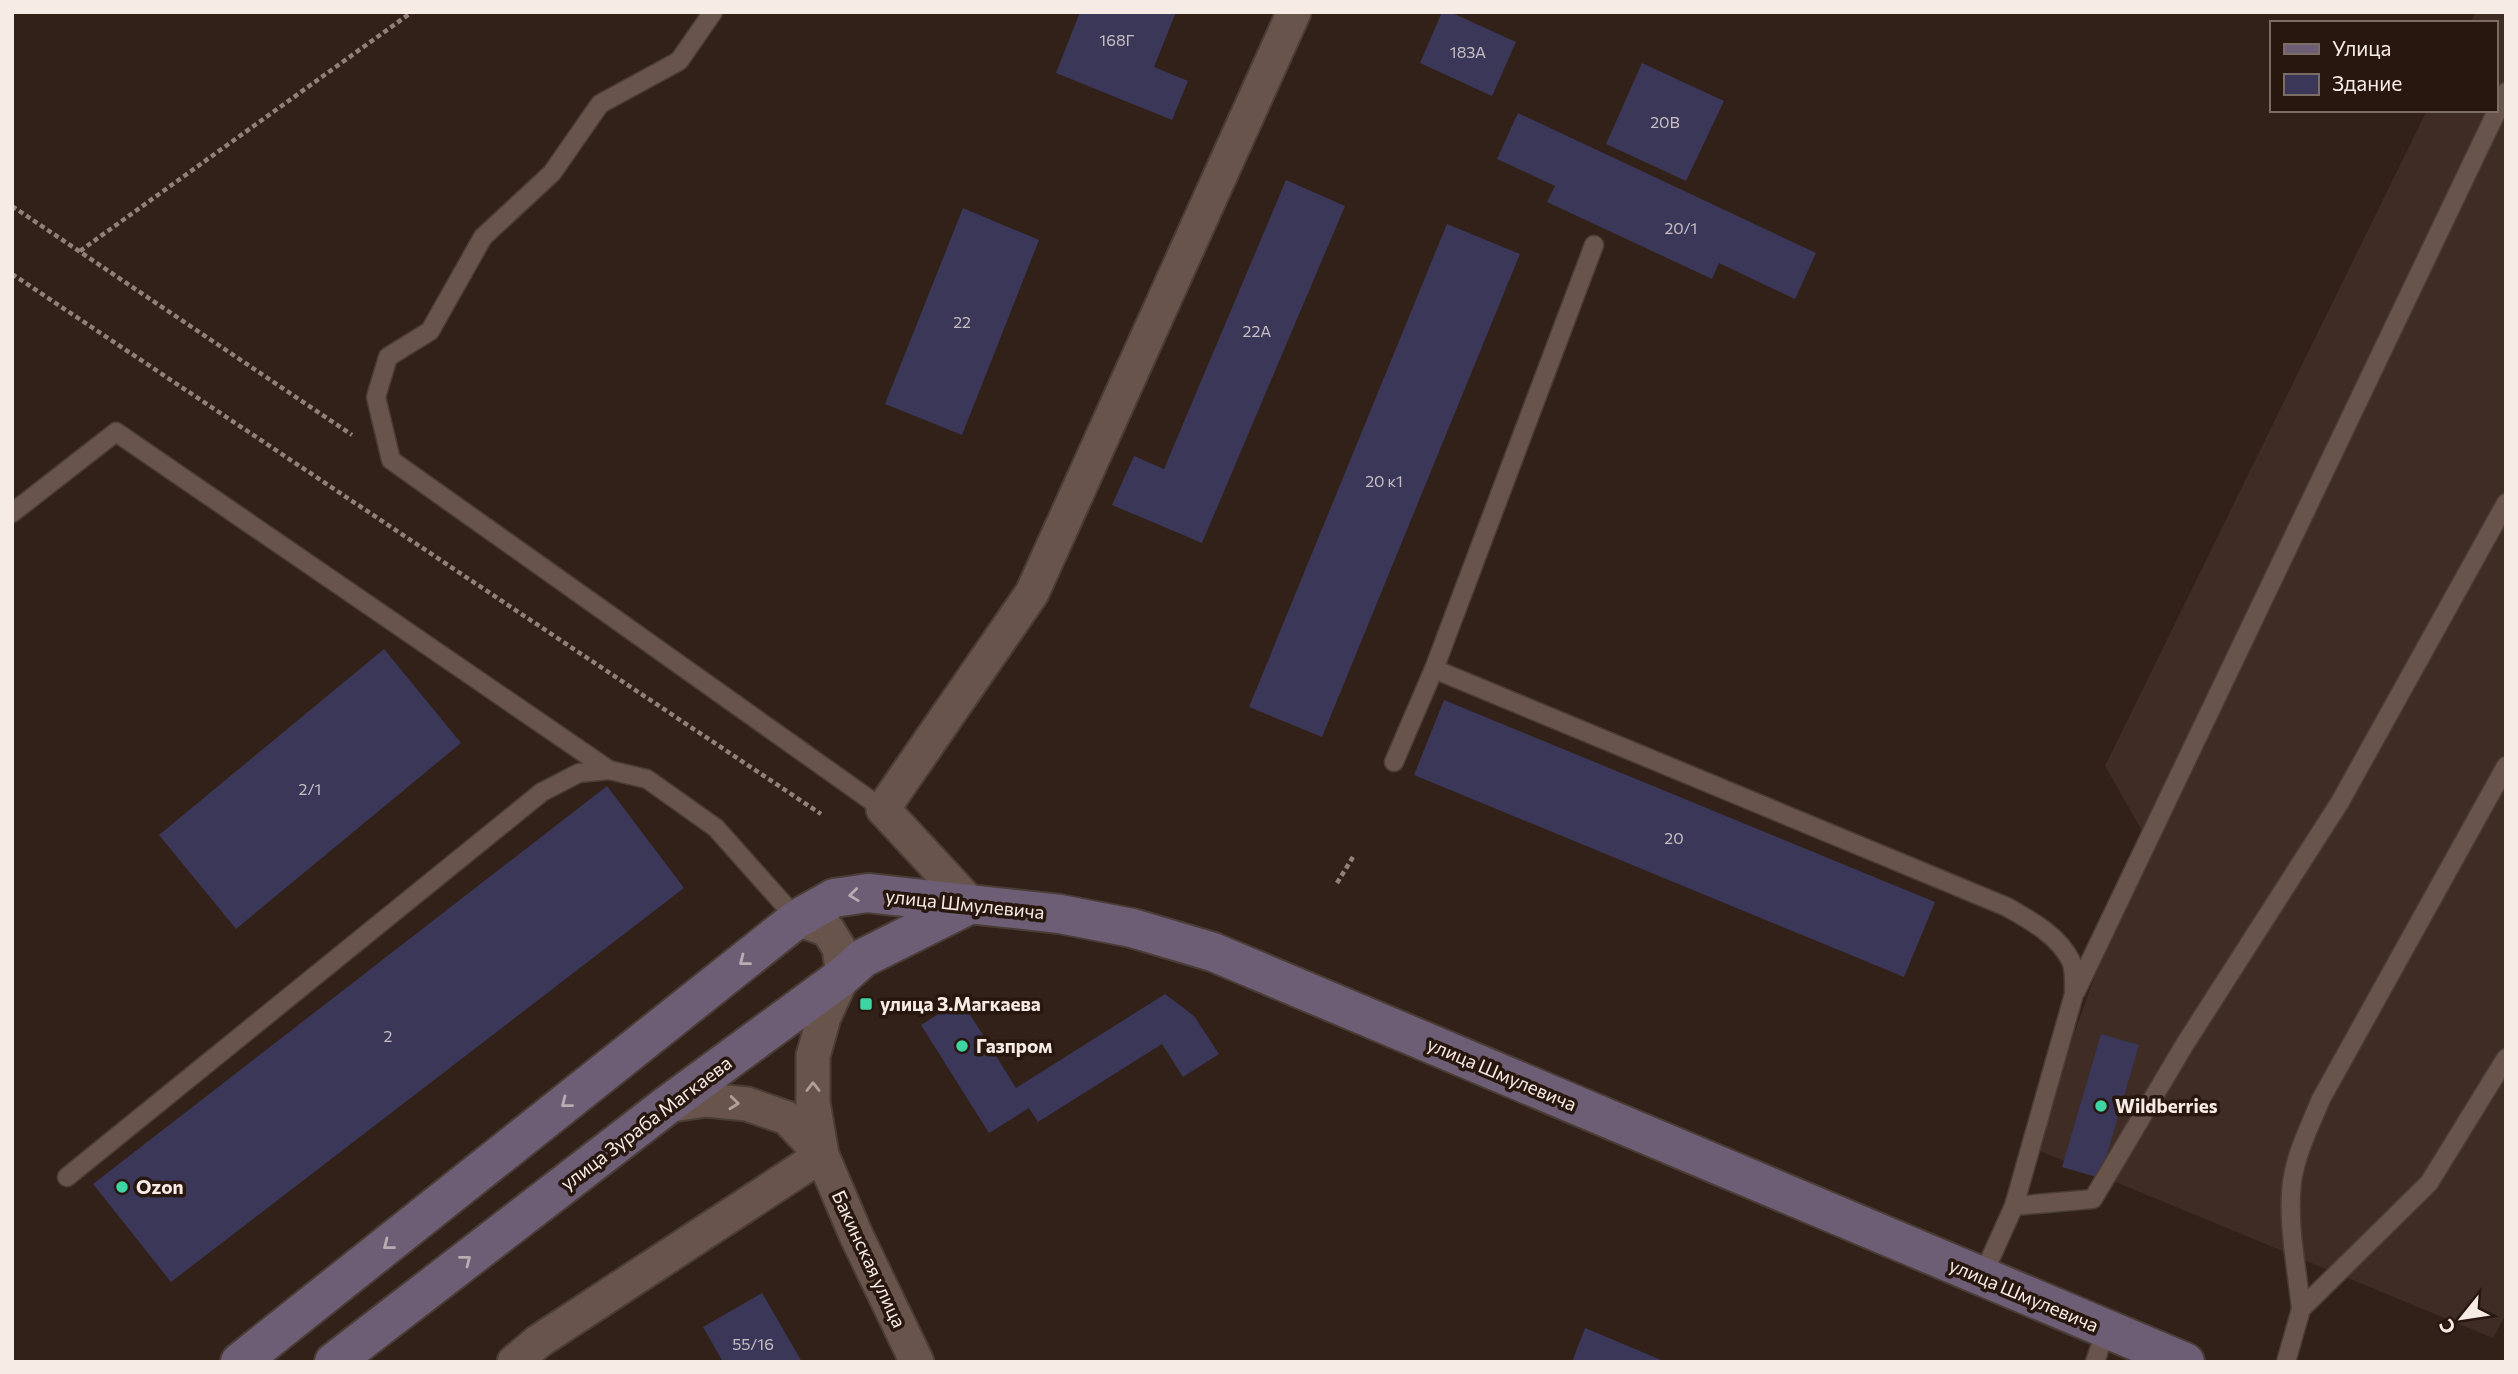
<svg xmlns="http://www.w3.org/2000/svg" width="2518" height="1374" font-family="Commissioner,sans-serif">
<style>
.industrial{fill:#3e2c25}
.building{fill:#3a3759}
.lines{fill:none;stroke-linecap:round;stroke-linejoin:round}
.service-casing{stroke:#4a3c36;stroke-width:21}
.minor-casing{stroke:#4a3c36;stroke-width:37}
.secondary-casing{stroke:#4a3c36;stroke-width:42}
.path{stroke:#8f8079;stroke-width:4.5;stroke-dasharray:5 3.5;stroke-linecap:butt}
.service{stroke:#69544b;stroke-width:18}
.minor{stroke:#69544b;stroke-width:33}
.secondary{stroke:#6d5e75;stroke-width:38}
.oneway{stroke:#b9acb3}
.oneway2{stroke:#b0a098}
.poi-dot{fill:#3ed4a3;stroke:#28170f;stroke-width:2.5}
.labels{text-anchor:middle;stroke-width:7;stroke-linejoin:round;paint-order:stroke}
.number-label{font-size:16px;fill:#c8bec2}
.street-label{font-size:19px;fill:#f7ebe5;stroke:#28170f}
.poi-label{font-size:19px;font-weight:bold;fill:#f7ebe5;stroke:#28170f;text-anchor:start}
</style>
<rect width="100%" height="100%" fill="#322118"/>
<path class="industrial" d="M2476,12h30v1302l-13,24 -460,-190 112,-312 -40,-70 322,-656h68v-87h-25z"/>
<path class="building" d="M1080,12h96l-22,55 34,14 -16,39 -116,-47z
M1442,12h8l66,30 -24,54 -72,-33z
M1642,63l82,38 -38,80 -80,-37z
M1518,113l298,140 -21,46 -76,-36 -7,16 -165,-77 8,-16 -58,-27z
M1286,180l59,26 -143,337 -90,-38 22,-49 30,13z
M963,208l76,32 -77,195 -77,-31z
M1447,224l73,30 -198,483 -73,-30z
M384,649l77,94 -225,186 -77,-94z
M1444,700l491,202 -31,75 -490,-202z
M607,786l77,102 -513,394 -78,-98z
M1165,994l29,22 25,38 -36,23 -21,-33 -124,78 -9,-14 -40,25 -68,-108 40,-25 55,88z
M2101,1034l38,11 -39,133 -38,-11z
M762,1293l40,69h-79l-20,-35z
M1585,1328l81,34h-94z"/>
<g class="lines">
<defs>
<path id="service" d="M713,12l-34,49 -79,43 -48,69 -69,64 -53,94 -42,26 -12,40 15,63 492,349
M1594,245l-160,424 573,238c23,13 51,28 64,54 4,9 3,24 3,33l-60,212 -32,71
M12,513l104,-81 493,338
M1394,762l40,-93
M2076,991l430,-899
M67,1177l475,-385 37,-19 30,-3 38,9 69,49 81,91
M2014,1206l79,-7 92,-155 155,-242 166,-299
M2301,1309c-4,-41 -14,-86 -9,-127 4,-29 18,-56 29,-83l185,-333
M2095,1362l11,-33
M2286,1362l15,-53 128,-126 77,-125"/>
<path id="minor" d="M971,904l-88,-95 149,-216 262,-581
M797,919l31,11 11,18 4,28 -19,41 -11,39v46l9,53 34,80 61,127
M666,1106l40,-6 41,4 40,14 35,37
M514,1362l25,-21 283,-186"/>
<path id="secondary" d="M240,1362l557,-443 37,-21 34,-5 192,21 72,14 81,24 972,410
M334,1362l332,-256 177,-130 20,-18 108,-54"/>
</defs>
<use href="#service" class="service-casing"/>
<use href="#minor" class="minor-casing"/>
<use href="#secondary" class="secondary-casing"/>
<path class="path" d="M12,206l340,229
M80,251l332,-239
M12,274l809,540
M1337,883l16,-26"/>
<use href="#service" class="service"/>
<use href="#minor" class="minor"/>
<use href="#secondary" class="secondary"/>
</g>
<defs><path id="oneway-chevron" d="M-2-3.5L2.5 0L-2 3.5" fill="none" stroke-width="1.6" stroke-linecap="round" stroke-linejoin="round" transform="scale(1.75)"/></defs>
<g class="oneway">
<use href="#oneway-chevron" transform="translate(854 895) rotate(173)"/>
<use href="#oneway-chevron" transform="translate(744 961) rotate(142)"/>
<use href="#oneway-chevron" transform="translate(566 1103) rotate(142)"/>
<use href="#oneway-chevron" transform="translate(388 1245) rotate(142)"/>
<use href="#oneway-chevron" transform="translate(466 1260) rotate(-38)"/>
</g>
<g class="oneway2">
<use href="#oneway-chevron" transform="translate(813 1087) rotate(-90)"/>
<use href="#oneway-chevron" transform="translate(734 1103) rotate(6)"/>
</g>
<g class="poi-dot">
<rect x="859" y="997" width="14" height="14" rx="3.5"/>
<circle cx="962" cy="1046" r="7"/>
<circle cx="2101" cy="1106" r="7"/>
<circle cx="122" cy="1187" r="7"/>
</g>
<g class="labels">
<g class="number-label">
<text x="1117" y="46">168Г</text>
<text x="1468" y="58">183А</text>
<text x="1665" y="128">20В</text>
<text x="1681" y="234">20/1</text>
<text x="962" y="328">22</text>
<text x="1257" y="337">22А</text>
<text x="1384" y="487">20 к1</text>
<text x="310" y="795">2/1</text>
<text x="1674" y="844">20</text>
<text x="388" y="1042">2</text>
<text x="753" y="1350">55/16</text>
</g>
<g class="street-label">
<text transform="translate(965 904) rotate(6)" y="7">улица Шмулевича</text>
<text transform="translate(1502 1074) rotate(23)" y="7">улица Шмулевича</text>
<text transform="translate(646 1123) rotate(-37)" y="7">улица Зураба Магкаева</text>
<text transform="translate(869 1259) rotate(65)" y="7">Бакинская улица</text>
<text transform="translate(2024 1295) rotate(23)" y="7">улица Шмулевича</text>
</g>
<g class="poi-label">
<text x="880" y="1011">улица З.Магкаева</text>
<text x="976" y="1053">Газпром</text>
<text x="2115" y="1113">Wildberries</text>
<text x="136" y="1194">Ozon</text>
</g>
</g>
<rect width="2518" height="1374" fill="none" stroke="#f7ebe5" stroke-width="28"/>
<rect x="2270" y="21" width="228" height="91" fill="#28170f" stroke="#7b6c65" stroke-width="2"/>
<rect x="2284" y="44" width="35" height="10" fill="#6d5e75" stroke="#7b6c65" stroke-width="2"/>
<text x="2332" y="56" font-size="21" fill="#f7ebe5">Улица</text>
<rect x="2284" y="74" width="35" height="21" fill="#3a3759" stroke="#7b6c65" stroke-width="2"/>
<text x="2332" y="91" font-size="21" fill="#f7ebe5">Здание</text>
<g transform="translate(2462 1318) rotate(240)" stroke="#28170f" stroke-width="5" paint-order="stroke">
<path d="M0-5L12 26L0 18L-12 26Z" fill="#f7ebe5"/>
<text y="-10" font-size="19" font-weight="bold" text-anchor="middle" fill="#f7ebe5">С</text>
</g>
</svg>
